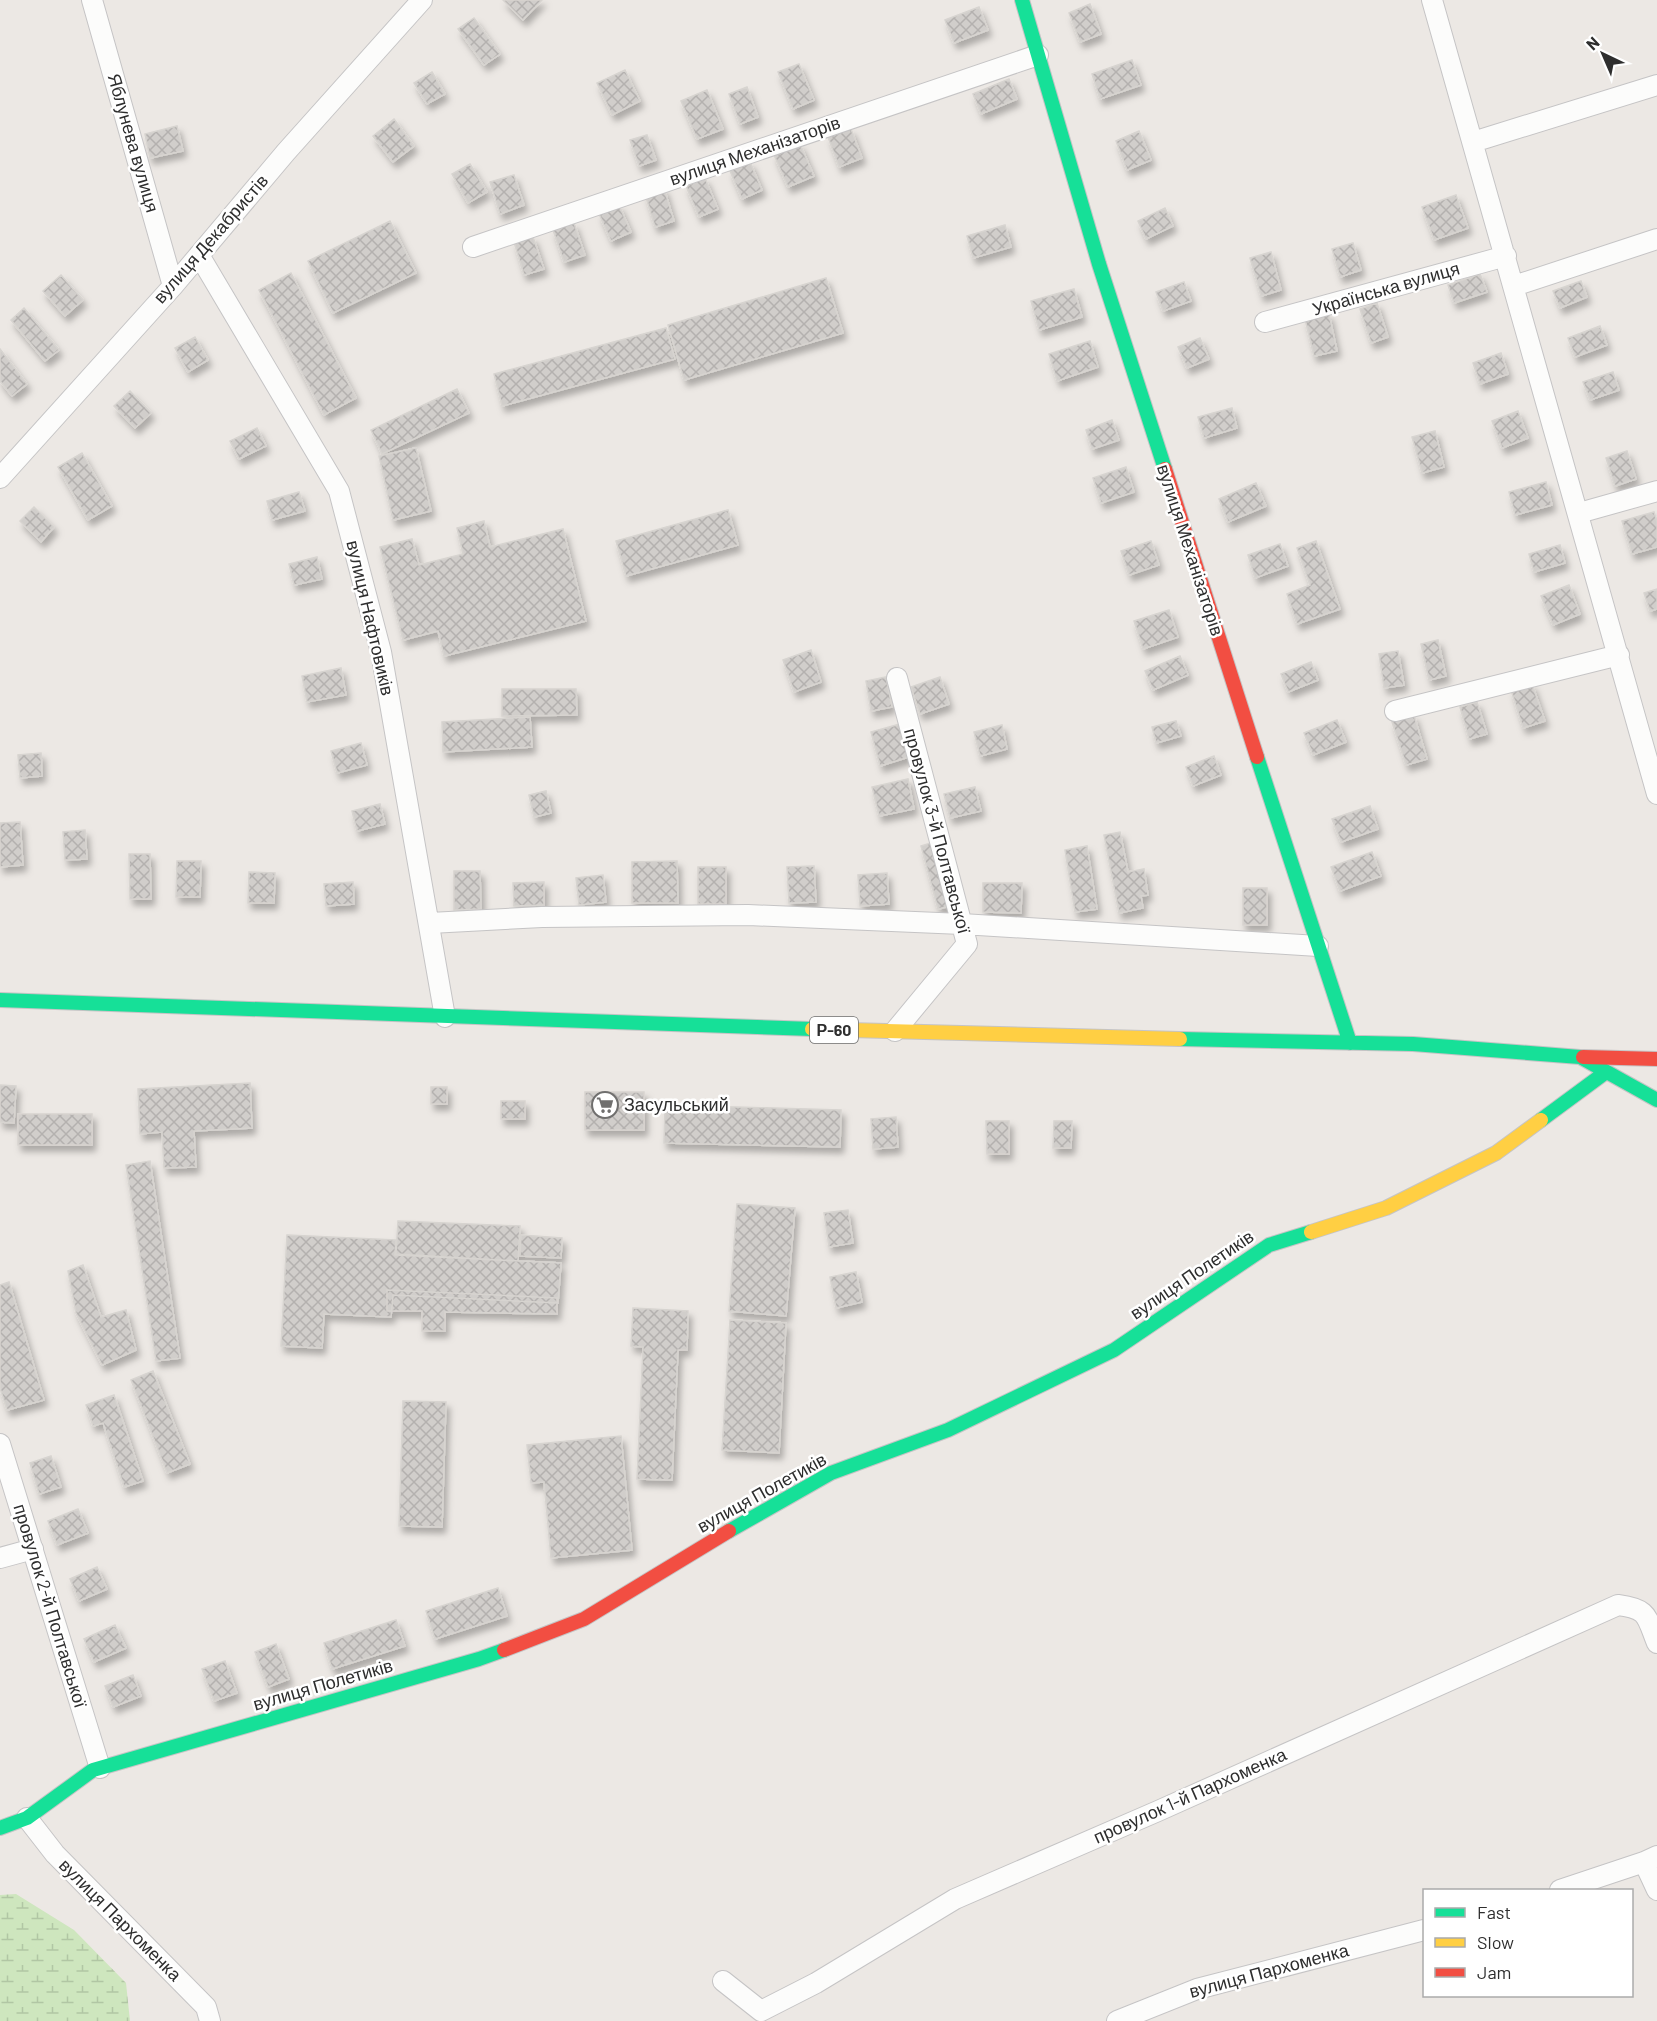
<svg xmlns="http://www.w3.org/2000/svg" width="1657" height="2021" font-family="Barlow,sans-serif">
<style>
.wetland{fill:url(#wetland-marsh)}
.building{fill:url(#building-cross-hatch);stroke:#d7d4d0;stroke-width:1.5;filter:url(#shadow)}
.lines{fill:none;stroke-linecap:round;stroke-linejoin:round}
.street-casing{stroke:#c5c4c5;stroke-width:22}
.fast-casing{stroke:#c5c4c5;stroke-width:16}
.slow-casing{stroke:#c5c4c5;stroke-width:16}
.jam-casing{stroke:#c5c4c5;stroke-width:16}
.street{stroke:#fcfcfb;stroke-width:20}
.fast{stroke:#16e098;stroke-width:14}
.slow{stroke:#ffcf43;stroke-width:14}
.jam{stroke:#f24e42;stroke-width:14}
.labels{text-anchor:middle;stroke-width:5;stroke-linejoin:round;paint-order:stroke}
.shield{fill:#fff;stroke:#6d6d6d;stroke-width:1.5}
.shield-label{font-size:16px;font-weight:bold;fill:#2e2e2e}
.street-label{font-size:18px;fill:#2e2e2e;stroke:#fff}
.poi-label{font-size:18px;fill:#2e2e2e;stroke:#fff;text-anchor:start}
</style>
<defs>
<pattern id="wetland-marsh" width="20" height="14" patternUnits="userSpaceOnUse" patternTransform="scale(1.5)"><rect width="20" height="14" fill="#cee6be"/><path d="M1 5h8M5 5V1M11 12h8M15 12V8" fill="none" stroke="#b1c6a4"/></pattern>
<pattern id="building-cross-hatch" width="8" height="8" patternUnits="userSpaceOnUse" patternTransform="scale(1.5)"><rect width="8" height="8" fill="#d1cecb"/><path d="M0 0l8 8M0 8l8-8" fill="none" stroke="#b4b1af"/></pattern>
<filter id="shadow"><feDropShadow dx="3.5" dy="6" stdDeviation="3" flood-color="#0004"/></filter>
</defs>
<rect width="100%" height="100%" fill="#ece8e4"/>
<path class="wetland" d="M16,1894l58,36 52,53 4,38h-130v-126z"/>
<path class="building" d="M503,0h39l-19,20z
M1090,4l11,30 -21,8 -11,-29z
M979,7l9,23 -34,13 -9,-23z
M474,18l26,36 -16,11 -26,-36z
M1132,60l9,25 -41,14 -8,-25z
M799,64l15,36 -21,9 -15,-37z
M625,70l15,31 -28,14 -15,-32z
M432,72l13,22 -18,10 -13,-21z
M1009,79l8,20 -36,15 -8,-20z
M747,87l11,30 -18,7 -11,-30z
M707,90l16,39 -26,10 -16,-38z
M394,119l20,27 -21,16 -20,-26z
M177,126l6,25 -33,7 -5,-24z
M851,129l11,29 -23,9 -11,-30z
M1139,131l12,29 -24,10 -11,-29z
M647,135l9,25 -17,6 -9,-26z
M800,144l14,32 -26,11 -14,-32z
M750,162l12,28 -20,9 -12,-28z
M470,164l17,28 -19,11 -16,-29z
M514,175l10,30 -24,9 -10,-32z
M705,178l13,31 -19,8 -13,-31z
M664,188l10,33 -19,6 -10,-33z
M1456,195l12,33 -34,12 -12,-33z
M619,205l12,27 -20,9 -12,-27z
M1165,208l8,18 -27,13 -8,-18z
M390,221l26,52 -83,40 -25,-52z
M574,223l11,32 -21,7 -11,-32z
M1005,225l6,22 -38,11 -6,-22z
M533,237l11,32 -20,6 -10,-33z
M1353,243l8,27 -21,7 -8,-28z
M1271,252l10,38 -20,6 -11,-38z
M291,273l65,125 -32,17 -65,-125z
M1480,274l7,18 -33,11 -6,-18z
M61,275l22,25 -18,16 -22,-25z
M826,278l17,55 -159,47 -16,-55z
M1581,281l6,16 -27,11 -7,-17z
M1184,282l7,19 -28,10 -7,-19z
M1074,289l8,28 -43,13 -8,-29z
M1377,303l11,34 -17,6 -11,-34z
M24,308l35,42 -14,11 -34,-41z
M1329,314l8,37 -23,5 -9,-37z
M1600,326l7,19 -32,12 -7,-19z
M666,328l9,31 -173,47 -8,-32z
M195,337l13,23 -20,12 -13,-24z
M1200,338l9,21 -22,9 -9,-21z
M1090,341l8,26 -41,14 -8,-27z
M0,349l27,35 -15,12 -12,-15z
M1501,353l7,21 -28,10 -7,-21z
M1613,372l6,18 -29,10 -7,-18z
M457,389l12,24 -87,41 -11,-24z
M130,391l21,22 -16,15 -21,-22z
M1232,408l5,20 -33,10 -6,-21z
M1518,411l10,27 -26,10 -10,-27z
M1112,420l7,20 -27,9 -6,-19z
M257,428l9,18 -27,13 -9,-18z
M1435,431l9,36 -22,6 -10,-36z
M416,448l15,63 -38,9 -14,-64z
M1627,451l9,28 -21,7 -9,-28z
M82,453l30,53 -24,14 -30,-53z
M1126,467l8,25 -33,11 -8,-25z
M1546,482l6,23 -37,10 -6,-23z
M1256,483l10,23 -38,16 -9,-23z
M299,492l6,19 -33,9 -5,-19z
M34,507l20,20 -13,15 -21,-21z
M728,510l10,35 -112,31 -10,-35z
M1654,512l3,10v25l-25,7 -10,-33z
M484,521l6,26 73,-18 23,92 -142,35 -6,-25 -35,9 -23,-93 32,-8 7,26 44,-11 -6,-26z
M1151,541l8,24 -30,10 -8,-24z
M1316,541l24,68 -43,15 -10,-30 23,-9 -13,-37z
M1280,544l8,22 -33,12 -7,-23z
M1560,545l5,18 -31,9 -5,-18z
M317,557l5,22 -28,6 -5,-21z
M1569,585l11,29 -27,11 -12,-29z
M1657,589v20l-7,2 -6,-18z
M1169,610l9,27 -35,12 -9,-28z
M1438,640l8,36 -17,4 -8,-36z
M811,650l10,32 -27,10 -11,-32z
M1398,651l6,34 -20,3 -5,-34z
M1180,656l8,19 -35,15 -8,-19z
M1311,662l7,18 -30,12 -7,-18z
M341,668l5,27 -39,7 -5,-26z
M886,677l6,30 -21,4 -5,-30z
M940,677l9,27 -29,10 -9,-27z
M1532,684l13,37 -22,7 -12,-38z
M502,689h74l1,26 -75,1z
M1477,702l10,32 -18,5 -9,-32z
M1414,715l13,44 -21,6 -14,-43z
M530,717l2,30 -89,5 -1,-30z
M1337,720l9,22 -33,13 -9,-22z
M1176,721l5,15 -25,7 -4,-16z
M900,724l9,33 -29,9 -9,-34z
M1002,725l5,24 -27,7 -6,-24z
M361,743l6,22 -30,8 -6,-22z
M41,753l1,23 -22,2 -2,-23z
M1214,756l7,19 -28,11 -7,-19z
M908,779l6,30 -35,7 -7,-29z
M975,787l6,24 -31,7 -6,-24z
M546,791l5,22 -17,4 -5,-22z
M380,804l5,20 -28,7 -5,-20z
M1370,806l8,23 -37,13 -9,-23z
M20,822l3,43 -23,2v-44z
M85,830l2,29 -22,1 -2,-28z
M1120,832l8,40 16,-3 4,26 -7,1 2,12 -24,5 -15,-78z
M934,842l17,64 -13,3 -17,-63z
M1087,846l10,63 -22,3 -10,-62z
M1372,852l9,24 -41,15 -9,-24z
M129,854h21l1,45h-21z
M177,861h24l-1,36h-24z
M677,861l1,42h-46v-41z
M814,866l2,36 -27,1 -2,-36z
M698,867h28v37h-28z
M454,871h26l1,38 -27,1z
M249,872l26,1 -1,30h-26z
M887,873l2,31 -29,2 -2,-31z
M603,875l3,27 -27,3 -3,-27z
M353,882l1,22 -28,2 -2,-22z
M544,882v23l-30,1 -1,-23z
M983,883h39l-1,30 -38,-1z
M1243,888h24v37h-24z
M250,1083l2,45 -58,3 2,36 -32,1 -2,-36 -22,2 -2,-45z
M0,1085l16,1 -2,37 -14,-1z
M431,1087h16v17h-16z
M585,1092h59v38h-59z
M501,1101h24v18h-24z
M665,1105l176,5 -1,37 -176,-4z
M18,1114h74v31h-74z
M896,1117l2,30 -25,2 -2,-30z
M986,1121h23v33h-22z
M1054,1121h18l-1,27h-18z
M150,1161l30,197 -24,3 -30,-196z
M737,1204l58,4 -9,108 -57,-5z
M848,1210l5,33 -24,4 -5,-34z
M398,1221l122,5 -2,35 -122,-7z
M287,1235l109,5 -1,15 166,8 -3,40 -165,-8 -2,22 -67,-3 -2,34 -41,-2z
M521,1235l41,3 -1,20 -41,-2z
M83,1265l18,52 25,-7 10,40 -34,15 -26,-52 -8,-42z
M856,1272l6,30 -26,6 -6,-31z
M9,1282l35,118 -37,10 -7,-22v-103z
M387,1290l170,8v16l-112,-2v19h-23v-20h-35z
M633,1308l55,3 -1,39h-9l-6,130 -35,-1 6,-132 -12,-1z
M730,1320l56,3 -7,130 -57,-3z
M153,1371l37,93 -23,9 -36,-93z
M114,1395l29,86 -19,6 -21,-64 -10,3 -7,-21z
M403,1401l43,1 -4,125 -43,-1z
M621,1436l11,114 -81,8 -7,-76 -13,1 -4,-38z
M51,1456l10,31 -22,7 -9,-31z
M78,1509l10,24 -31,12 -9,-24z
M97,1567l10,22 -28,12 -9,-22z
M498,1588l9,28 -72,23 -9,-28z
M396,1620l9,26 -73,23 -8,-26z
M115,1625l11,23 -32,14 -10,-23z
M276,1644l13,35 -21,8 -13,-35z
M225,1661l12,32 -23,8 -12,-32z
M133,1675l8,21 -28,11 -8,-21z"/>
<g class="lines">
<defs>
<path id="street" d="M92,0l81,286
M1432,0l225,794
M1473,142l184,-57
M473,247l565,-192
M199,255l140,236 42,161 64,365
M1514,286l143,-47
M1265,322l241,-66
M0,478l173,-192 113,-134 136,-152
M1579,513l78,-22
M1395,711l224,-56
M430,923l112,-6 206,-2 214,9 356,22
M895,1031l72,-87 -70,-266
M0,1444l100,324
M0,1558l33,-9
M27,1818l28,36 151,153 4,14
M1644,1862l13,28
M1560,1890l84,-28 13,-6
M723,1981l38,30 55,-28 139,-84 203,-88 460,-206c31,4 28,11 39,38
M1117,2021l80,-32 227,-59"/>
<path id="fast" d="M1022,0l77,264 66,205
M1257,757l93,286
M0,1000l812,29
M1180,1039l233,5 167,13 77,43
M1541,1120l65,-48
M729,1531l102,-58 117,-43 166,-80 155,-105 42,-13
M0,1828l27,-10 66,-48 386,-111 25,-9"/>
<path id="slow" d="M812,1029l368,10
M1311,1232l75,-24 110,-55 45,-33"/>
<path id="jam" d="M1165,469l92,288
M1583,1057l74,2
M504,1650l80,-31 145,-88"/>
</defs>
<use href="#street" class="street-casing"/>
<use href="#fast" class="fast-casing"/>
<use href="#slow" class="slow-casing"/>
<use href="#jam" class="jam-casing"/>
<use href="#street" class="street"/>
<use href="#fast" class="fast"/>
<use href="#slow" class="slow"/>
<use href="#jam" class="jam"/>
</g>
<defs>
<symbol id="supermarket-ring" viewBox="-11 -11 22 22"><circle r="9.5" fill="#fff" stroke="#706f6e" stroke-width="1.5"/><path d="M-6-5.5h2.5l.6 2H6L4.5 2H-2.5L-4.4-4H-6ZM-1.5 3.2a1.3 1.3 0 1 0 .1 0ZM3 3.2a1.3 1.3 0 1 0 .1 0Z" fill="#706f6e"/></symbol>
</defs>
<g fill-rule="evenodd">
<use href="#supermarket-ring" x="590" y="1090" width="30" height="30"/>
</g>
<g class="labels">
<rect class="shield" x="810" y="1017" width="48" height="26" rx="4.5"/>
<g class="shield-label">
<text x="834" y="1036">Р-60</text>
</g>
<g class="street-label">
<text transform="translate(133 143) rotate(74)" y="6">Яблунева вулиця</text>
<text transform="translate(755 151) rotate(-19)" y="6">вулиця Механізаторів</text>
<text transform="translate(211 239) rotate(-49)" y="6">вулиця Декабристів</text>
<text transform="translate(1386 289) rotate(-16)" y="6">Українська вулиця</text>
<text transform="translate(1190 550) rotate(72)" y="6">вулиця Механізаторів</text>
<text transform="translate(370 618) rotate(77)" y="6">вулиця Нафтовиків</text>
<text transform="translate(937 831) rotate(75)" y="6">провулок 3-й Полтавської</text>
<text transform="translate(1192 1275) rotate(-34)" y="6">вулиця Полетиків</text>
<text transform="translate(762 1493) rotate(-29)" y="6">вулиця Полетиків</text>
<text transform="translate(50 1606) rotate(73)" y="6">провулок 2-й Полтавської</text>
<text transform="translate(323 1685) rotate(-16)" y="6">вулиця Полетиків</text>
<text transform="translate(1190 1796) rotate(-24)" y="6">провулок 1-й Пархоменка</text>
<text transform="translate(120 1920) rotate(45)" y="6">вулиця Пархоменка</text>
<text transform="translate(1269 1971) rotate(-15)" y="6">вулиця Пархоменка</text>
</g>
<g class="poi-label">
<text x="624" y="1111">Засульський</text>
</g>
</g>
<rect x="1423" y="1889" width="210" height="108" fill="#ffffff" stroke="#ababab" stroke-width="1.5"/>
<rect x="1435" y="1908" width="30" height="9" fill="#16e098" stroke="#ababab" stroke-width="1.5"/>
<text x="1477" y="1919" font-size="18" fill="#2e2e2e">Fast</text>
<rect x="1435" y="1938" width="30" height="9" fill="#ffcf43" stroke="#ababab" stroke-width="1.5"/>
<text x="1477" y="1949" font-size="18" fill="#2e2e2e">Slow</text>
<rect x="1435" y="1968" width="30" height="9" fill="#f24e42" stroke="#ababab" stroke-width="1.5"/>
<text x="1477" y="1979" font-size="18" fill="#2e2e2e">Jam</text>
<g transform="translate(1603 54) rotate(316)" stroke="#ffffff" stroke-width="4.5" paint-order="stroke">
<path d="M0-4.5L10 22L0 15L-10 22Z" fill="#2e2e2e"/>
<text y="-9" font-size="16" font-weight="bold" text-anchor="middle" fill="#2e2e2e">N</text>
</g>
</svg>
